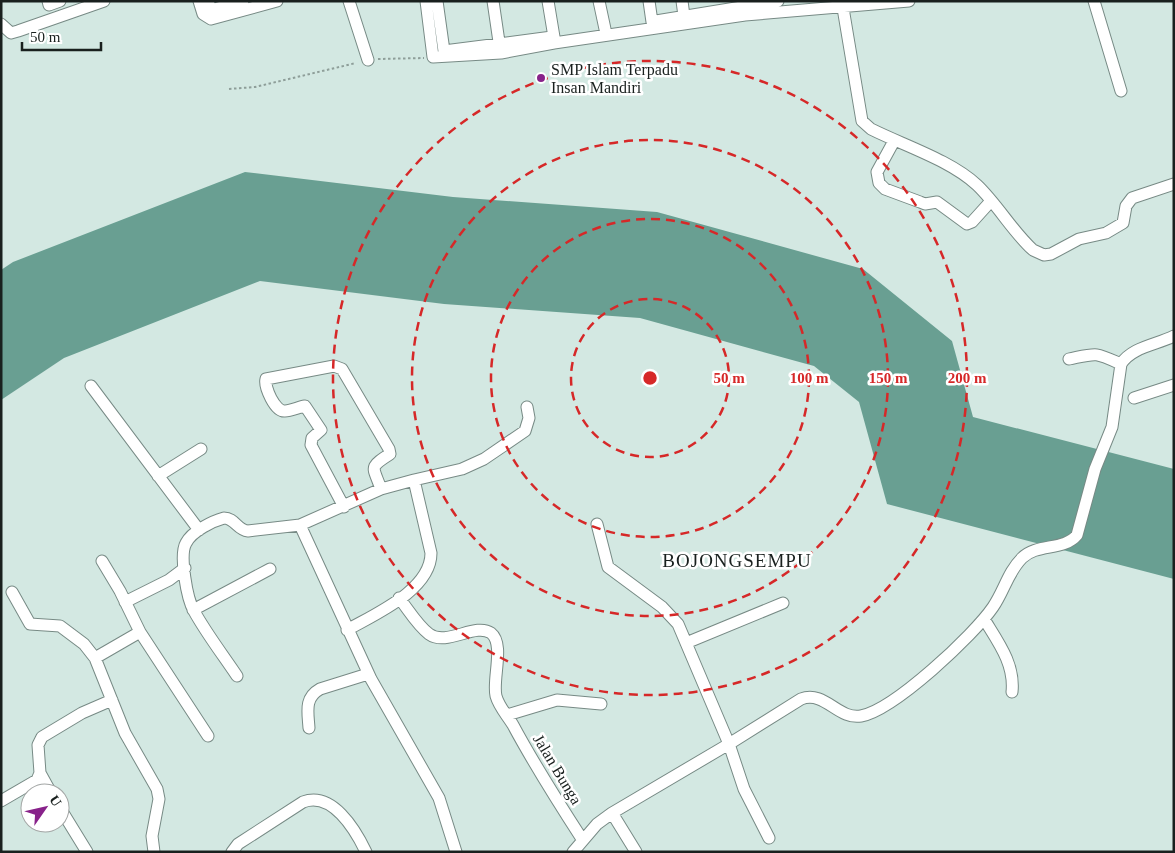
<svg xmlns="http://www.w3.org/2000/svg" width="1175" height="853" font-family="'Times New Roman',serif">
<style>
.water{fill:#699f92}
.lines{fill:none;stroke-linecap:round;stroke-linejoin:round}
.street-casing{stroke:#778a85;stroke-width:13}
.path{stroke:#8e9e99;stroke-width:2;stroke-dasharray:2.5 2.5;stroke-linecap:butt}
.street{stroke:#fff;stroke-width:11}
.ring{fill:none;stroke:#d62828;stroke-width:2.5;stroke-dasharray:9 6}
.poi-dot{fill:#88228a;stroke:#fff;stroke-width:2}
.labels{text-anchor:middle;stroke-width:5;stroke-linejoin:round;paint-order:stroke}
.poi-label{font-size:16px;fill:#19201e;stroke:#fff;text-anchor:start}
.street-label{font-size:16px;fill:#19201e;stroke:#fff}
.quarter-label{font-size:19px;letter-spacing:1px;fill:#19201e;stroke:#fff}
.centre{fill:#d62828;stroke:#fff;stroke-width:2.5}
.ring-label{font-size:15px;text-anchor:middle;font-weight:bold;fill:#d62828;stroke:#fff;stroke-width:5;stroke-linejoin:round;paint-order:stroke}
</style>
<rect width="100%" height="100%" fill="#d3e8e2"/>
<path class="water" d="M245,172l208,25 204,15 206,57 89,72 21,76 201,52v110l-287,-75 -28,-102 -45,-36 -174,-48 -196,-14 -184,-23 -196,77 -63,42v-130l12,-8z"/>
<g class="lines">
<defs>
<path id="street" d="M48,1l1,4 11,-4
M199,1l4,13 8,5 66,-18
M208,1l3,9 32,-9
M349,1l19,59
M426,1l7,56 68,-4 53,-10 191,-28 164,-14
M437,1l7,50 108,-14
M493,1l6,41
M548,1l6,36
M599,1l6,28
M649,1l3,21
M682,1l2,15
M1094,1l27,90
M843,8l19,113 9,8c34,17 79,31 106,56 21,20 35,46 56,65l11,5 7,-1 28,-15 27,-6 17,-10 3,-17 6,-8 42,-14
M656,21l122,-20
M1,24l10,9 7,-2 86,-30
M894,141l-17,31 2,11 6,6 35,13 5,2 12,-2 30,22 5,-2 19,-21
M1069,359c29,-6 25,-7 52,5
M91,386l108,144
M1134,398l40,-13
M158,476l43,-27
M344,507l-33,-62 1,-7 9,-8 -16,-24c-6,1 -14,5 -20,5 -10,1 -21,-24 -19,-32l68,-13 8,3 47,80 1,5c-22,14 -17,12 -9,35
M597,524l11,43 54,40 16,17 51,120 15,45 25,49
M300,525l71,154 68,119 17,54
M102,561l18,30 20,41
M12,592l18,32 30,2 24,18 11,14
M399,598c9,11 18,27 30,36 18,13 46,-12 62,-1 14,11 1,47 5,63 3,11 11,19 17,29 21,39 45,77 69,114
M125,602l44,-22 16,-12
M193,610l77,-41
M984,619c14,23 31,45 28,73
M347,630c28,-16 84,-40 84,-77l-17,-73 48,-11 22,-10 41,-28 4,-13 -2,-11
M686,643l97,-40
M237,676c-14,-21 -31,-43 -43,-65 -7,-12 -15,-56 -8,-68 6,-12 27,-22 38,-25 11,0 13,12 24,13l52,-6 81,-36 33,-9
M507,715l50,-15 44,4
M309,728c-1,-16 -5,-30 11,-39l48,-15
M40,773l11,20
M1,801l36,-21 3,-7 -2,-28 4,-8 40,-24 30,-13
M60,808l27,44
M612,813l24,39
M154,852l-2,-16 7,-37 -2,-10 -32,-56 -30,-75 45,-26 68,104
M232,852l6,-8 65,-42c29,-11 52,27 63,50
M573,852l24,-28 15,-11 117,-69 72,-45c24,-9 37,21 60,17 33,-6 113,-81 132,-109 11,-16 15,-35 29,-49 15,-15 42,-7 55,-23l18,-66 17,-42 9,-63c11,-17 35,-19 53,-28"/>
</defs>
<use href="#street" class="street-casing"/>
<path class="path" d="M378,59l46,-1
M229,89l26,-2 101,-24"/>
<use href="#street" class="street"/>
</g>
<g class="ring">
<circle cx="650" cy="378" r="79"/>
<circle cx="650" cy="378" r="159"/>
<circle cx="650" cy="378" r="238"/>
<circle cx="650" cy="378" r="317"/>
</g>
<circle class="poi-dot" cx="541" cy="78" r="5"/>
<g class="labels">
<g class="poi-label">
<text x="551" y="75">SMP Islam Terpadu<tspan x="551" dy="18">Insan Mandiri</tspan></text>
</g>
<g class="street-label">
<text transform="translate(558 769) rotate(59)" y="6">Jalan Bunga</text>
</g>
<g class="quarter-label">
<text x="737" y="567">BOJONGSEMPU</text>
</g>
</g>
<circle cx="650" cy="378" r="8" class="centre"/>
<g class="ring-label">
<text x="729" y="383">50 m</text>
<text x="809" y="383">100 m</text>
<text x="888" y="383">150 m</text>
<text x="967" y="383">200 m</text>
</g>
<rect width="1175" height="853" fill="none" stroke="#19201e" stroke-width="5"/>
<g transform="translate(45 808) rotate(56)"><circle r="24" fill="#ffffff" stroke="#a3a6a5"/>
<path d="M0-4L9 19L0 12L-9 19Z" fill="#88228a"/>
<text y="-8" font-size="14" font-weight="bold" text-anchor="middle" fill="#19201e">U</text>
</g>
<path d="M22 42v8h79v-8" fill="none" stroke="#19201e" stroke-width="2.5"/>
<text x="30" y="42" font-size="15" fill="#19201e" stroke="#ffffff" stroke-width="4" paint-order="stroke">50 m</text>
</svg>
